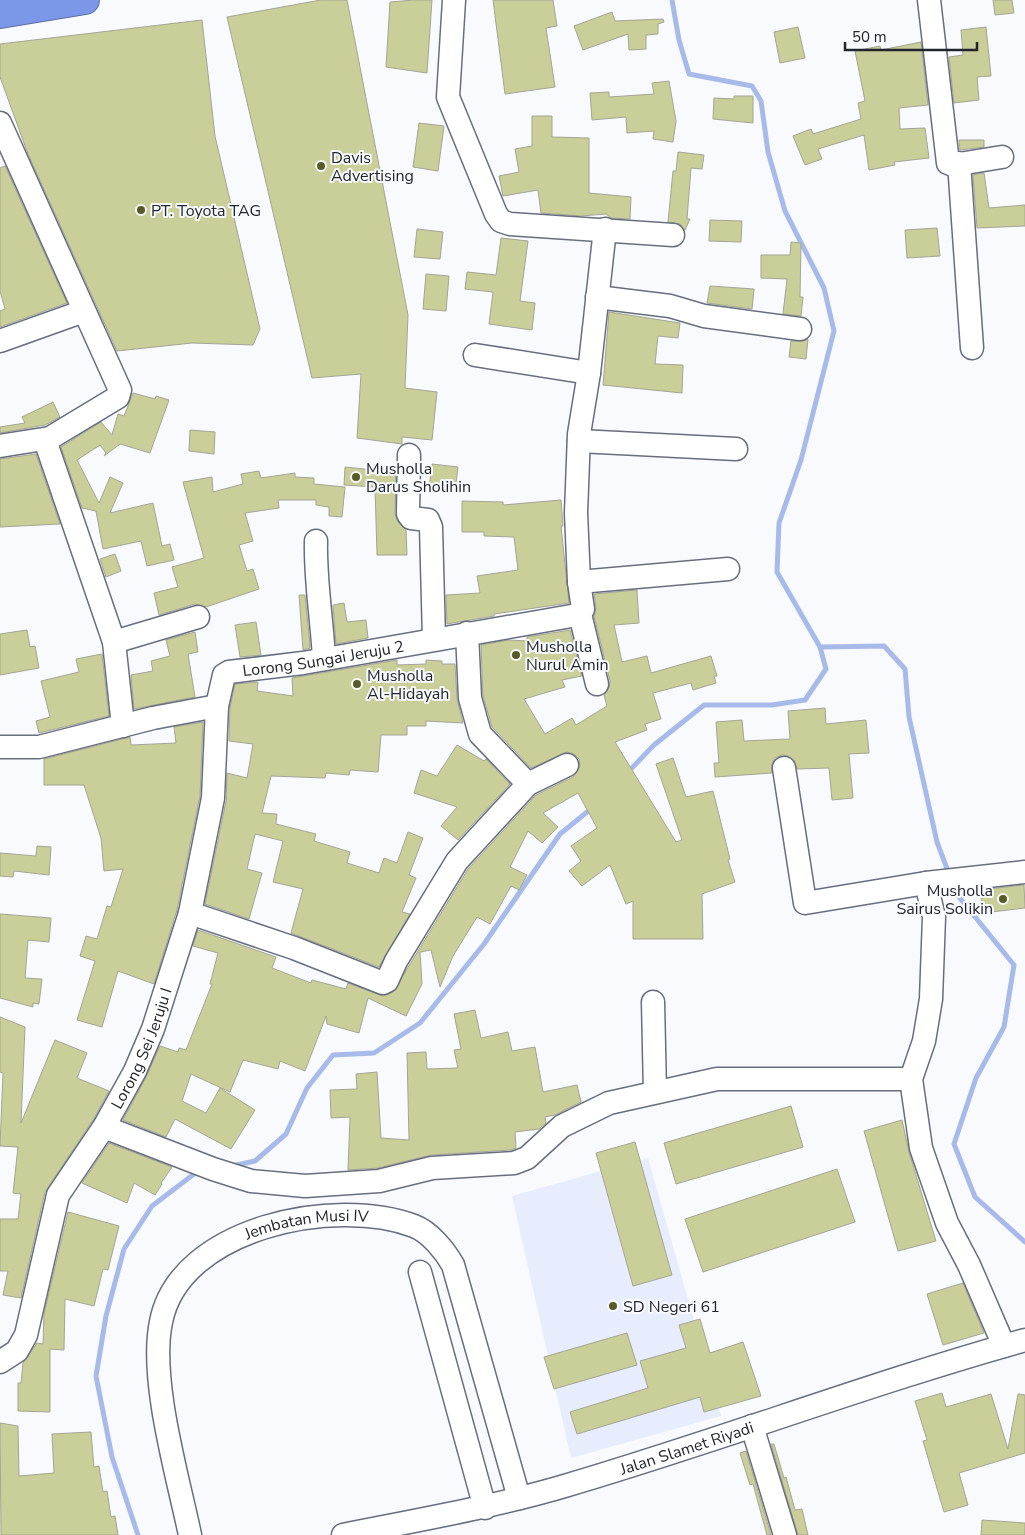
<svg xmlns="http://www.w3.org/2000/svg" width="1025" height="1535" font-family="'Nunito Sans',sans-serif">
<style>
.built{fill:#e7edfc}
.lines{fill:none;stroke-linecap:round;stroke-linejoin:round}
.stream{stroke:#a8baea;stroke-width:5}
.building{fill:#cace98;stroke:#a4a594}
.minor-casing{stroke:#686e7e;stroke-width:25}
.highway-casing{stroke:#5c6fa5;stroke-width:30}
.minor{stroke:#fff;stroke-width:22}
.highway{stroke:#7c97e7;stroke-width:28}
.poi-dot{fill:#585a28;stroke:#f8fafd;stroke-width:2}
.labels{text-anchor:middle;stroke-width:4;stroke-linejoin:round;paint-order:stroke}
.poi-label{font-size:16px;fill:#22252b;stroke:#f8fafd;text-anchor:start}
.street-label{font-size:16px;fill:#22252b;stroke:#f8fafd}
</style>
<rect width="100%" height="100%" fill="#f8fafd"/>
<path class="built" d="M648,1158l73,258 -150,42 -59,-262z"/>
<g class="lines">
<path class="stream" d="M672,0l7,40 10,34 63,12 9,15 7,51 17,59 39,77 10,43 -33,129 -22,63 -2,49 43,75 64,-1 21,23 4,48 28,125 12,32
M628,772l26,-27 50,-40h68l33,-5 21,-31 -6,-22
M954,886l5,11 55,68 -10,62 -28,51 -22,66 21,53 50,45
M232,1166l23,-5 31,-27 21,-46 26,-33 41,-2 46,-30 64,-79 76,-110 32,-26
M138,1535l-26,-78 -16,-81 10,-60 18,-67 28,-43 42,-32 8,-1"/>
</g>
<path class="building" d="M321,0h26l61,315 -3,73 32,4 -5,48 -30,-3v7l-45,-6 4,-64 -49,4 -85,-361z
M414,0h18l-5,73 -41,-6 4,-65z
M493,0h60l4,26 -11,2 9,59 -50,7z
M993,0h19l2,13 -19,2z
M612,12l3,9 48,-2 1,3 -6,2v10l-12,1v14l-17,1 -1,-16 -45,16 -9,-24z
M202,20l13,116 45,193 -7,16 -61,-2 -75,8 -89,-197 -28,-77v-33z
M798,27l7,31 -25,5 -6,-31z
M986,27l5,49 -14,1 2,23 -25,3 -5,-46 14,-2 -2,-25z
M921,42l7,63 -29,3 1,21 25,-1 4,30 -35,4 1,3 -26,5 -5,-35 -46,14 4,10 -17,6 -12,-29 18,-7 2,5 48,-15 -3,-16 7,-2 -10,-50 25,-5 1,4z
M669,81l7,40 -3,21 -20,-3 1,-8 -27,2 -1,-16 -34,3 -2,-27 19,-1v5l45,-3 -2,-11z
M734,96h19v27l-40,-4 1,-21 20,1z
M532,116h20v21l37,1v55l42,4 -1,22 -19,-1 -5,-4 -25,2 -40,-3 -3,-23 -35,6 -4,-20 20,-4 -4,-23 17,-3z
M419,123l25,3 -6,45 -25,-4z
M959,140h25v7l-24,3z
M678,152l26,3 -2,14 -11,-1 -4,51h3l-5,11 -5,-6 -12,-2 5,-51h3z
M5,166l62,137 -67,24v-16l5,-2 -5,-18v-123z
M984,173l5,35 36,-3v21l-48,2 -4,-53z
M710,220l32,1 -1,21 -32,-1z
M937,228l3,28 -33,2 -2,-28z
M417,229l26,3 -3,27 -26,-2z
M501,238l27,3 -8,60 15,2 -3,27 -43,-6 4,-32 -28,-3 2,-17 29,3z
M791,242l10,1 -1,54h3l-2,19 -18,-2 4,-35 -26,-1v-23h29z
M426,274l23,2 -3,35 -23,-2z
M710,286l44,3 -2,20 -45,-6z
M609,312l71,11 -2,15 -20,-2 -3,28 28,1 -1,28 -79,-8z
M808,339l-2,20 -17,-2 2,-16h13z
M133,393l22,6 1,-3 13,4 -19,53 -30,-9 -16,12 2,-3 -6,-8 -23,15 22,43 11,-26 13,6 -13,30 43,-10 9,43 8,-2 4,16 -27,6 -6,-25 -38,8 -7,-38 -14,-3 -21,-61 40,-25 11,13 6,-21 6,2z
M53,402l7,15 -15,8 -45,8v-6l25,-4 -3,-6z
M190,430l25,2 -1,22 -25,-3z
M36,454l24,70 -60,3v-68z
M432,464l26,3 -3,24 -26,-3z
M396,466l-1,48 3,8 8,8 1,25h-30l-2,-68 -31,-2 1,-18 29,3v-3z
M259,471l2,7 34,-5v4l19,1v6l31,3 -3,30 -13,-1v-9l-13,-2v-5h-38l1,8 -34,5 8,28 -14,4 8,26 6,-2 6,20 -53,18 -11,-3 -36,11 -5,-22 24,-6 -6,-20 32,-9 -21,-76 29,-5 1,15 30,-8 -2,-10z
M561,500l2,26h-2l8,77 -75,11v2l-47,8 -1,-29 34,-2 -3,-17 41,-6 -4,-33 -30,-1v-4h-22v-31l41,1v3z
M115,554l6,17 -15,6 -6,-18z
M637,590l2,33 -25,2 8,37 25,-6 4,17 60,-17 6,20h-3l2,7 -23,7 -2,-7 -38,10 8,26 -16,5 2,6 -32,12 61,100 6,-2 -26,-76 17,-6 13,39 27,-6 17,68 -2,1 7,22 -33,12 1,45h-70v-38l-7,3 -16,-39 -28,21 -13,-15 12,-10 -10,-15 26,-18 -19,-35 -35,20 15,14 -16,16 -14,-12 -18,36 17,8 -8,15 -8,-4 -21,38 -13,-7 -24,39 -13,31 -9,-37 -11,2 2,32 -16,32 -38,-18 -9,35 -32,-9 -1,-8 -21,55 -25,-10 -2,8 -35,-9 -13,32 -39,-18 -9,27 24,12 14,-25 35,22 -24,39 -56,-30 -9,18 -43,-17 23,-43 14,-31 18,6 1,-4 7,2 26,-66h-2l8,-31 -25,-7 5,-16 78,27 -4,11 39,15 1,-3 34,9 2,-6 35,13 10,-4 75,-123 68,-74 37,-18 7,-11 -1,-7 -5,-5 -7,-2 -36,16 -39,-41 -9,-31 -2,-51 28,-5 18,1v-4l43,-7 12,46 -20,4 3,7 -41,12 21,35 27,-16 4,7 31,-19 -3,-11 5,-7 1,-7 -16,-65 2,-8 -2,-14z
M299,595h6l5,50v3l-7,2z
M344,603l3,19 19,-2 2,18 -32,6 -3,-39z
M256,622l5,33 -21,2 -5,-32z
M27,630l3,17 5,-1 4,22 -39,7v-41z
M195,632l3,20 -10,2 7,43 -61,12 -3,-34 22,-4 -2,-10 19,-5 -4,-16z
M102,654l7,62 -70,17 -3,-12 14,-4 -9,-36 38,-9 -3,-13z
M397,660v5l29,-1v-4l16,1v3h13l2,35 6,24 -37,-2v5h-19v9h-26l-3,37 -28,-2 -1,5 -23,-2 -1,5 -54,-2 -9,37 15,1 -1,10 40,10 -2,7 36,11 -3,11 32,10 5,-15 13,5 11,-31 15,6 -14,37 7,3 -14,34 8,2 -31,53 -88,-34 12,-44 -30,-7 10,-41 -28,-7 -8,35 15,4 -13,46 -44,-15 21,-103 1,-28 20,5 6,-34 -24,-3 1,-33 5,-24 23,-2 -1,9 36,5 -1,-18z
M825,708l1,16 40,-4 3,33 -20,1 4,44 -21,2 -3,-32 -32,1 -3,-9 -6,-4 -6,-1 -7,3 -3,6v9l-57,4 -1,-14h5l-3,-41 26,-2 2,21 46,-2 -2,-28z
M203,722l-3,74 -23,114 -23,74 -36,-13 -16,56 -25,-7 18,-59 -15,-5 6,-20 11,3 10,-33 4,1 12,-38 -19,2 -3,-33 -17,-53h-40v-26l86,-22 1,8 45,-2 -2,-16z
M457,745l27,16 2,-2 24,25 -52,56 -17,-14 16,-19 -43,-14 7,-23 16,6z
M37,846l14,1 -2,28 -35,-4 -1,6 -13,-1v-23l36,3z
M1024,885l1,23 -42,5 -3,-23z
M0,914l51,4 -2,24 -21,-2 -3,38 17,1 -3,25 -6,-1v4l-33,-9z
M475,1010l6,28 27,-6 4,19 23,-4 8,45 34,-7 4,17 -26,13 -10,2 1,6 -7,6 -24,3 1,16 -5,2 -80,5 -53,13 -30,2 2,-53 -19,1 -1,-28 27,-1 -1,-15 21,-2 4,66 28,2 -2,-87 19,-1 1,17 31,-1 -4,-18 7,-1 -7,-35z
M0,1017l25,10 -4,96 34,-83 32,13 -10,25 32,13 -16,29 -48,72 -24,106 -18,-3 5,-24h-8v-52h18l3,-25 -8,-1 5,-46 -18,-1 3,-73 -3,-1z
M791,1106l12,41 -127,37 -12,-41z
M902,1120l7,32 27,89 -38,10 -34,-120z
M635,1142l37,133 -39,11 -37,-133z
M109,1143l63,24 -11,16 1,1 -7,11 -21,-12 -7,20 -45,-20z
M837,1169l18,53 -152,50 -18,-53z
M68,1212l51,14 -11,44 -5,-1 -9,37 -29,-7 -1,51 -14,-1v63l-32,-1v-28h3l2,-20 14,-20 6,1 1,-30z
M963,1283l21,50 -41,12 -16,-51z
M700,1319l10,34 33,-11 18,54 -57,16 -4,-15 -123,37 -7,-22 78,-24 -8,-27 46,-13 -7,-23z
M627,1333l10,32 -83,24 -10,-32z
M942,1393l4,14 45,-13 17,55 10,-55 7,1v58l-66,20 9,32 -24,7 -21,-71 4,-1 -12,-39z
M0,1423l18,3 1,50 35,-3 -2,-39 39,-2 3,35 5,-1 4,26 4,-1 4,26 4,-1 3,19h-117z
M771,1444h3l10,34 2,-1 9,33 7,-1 6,26h-10z
M746,1451l25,84h-4l-14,-51 -3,1 -10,-32z
M982,1520l43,3v12h-44z"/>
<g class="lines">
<defs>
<g id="minor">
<path d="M454,0l-6,97 48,117 5,7 9,3 163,11"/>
<path d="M929,0l19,163 5,2 49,-8"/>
<path d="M0,123l120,267 -2,7 -68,41 -50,8"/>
<path d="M959,163l13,185"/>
<path d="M605,229l-16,144 -10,61 -3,79 3,69 149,-13"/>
<path d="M597,297l73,9 34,10 96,13"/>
<path d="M0,341l84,-30"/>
<path d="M475,355l114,18"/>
<path d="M45,440l69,202 9,84"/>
<path d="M579,441l157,8"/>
<path d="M409,455l-1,59 3,4 17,2 3,7 3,112"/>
<path d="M316,541c-1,40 6,78 8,118"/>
<path d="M580,614l17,70"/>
<path d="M467,633l3,65 10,36 48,50"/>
<path d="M114,642l84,-25"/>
<path d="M0,747h39l114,-29 64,-12"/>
<path d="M784,768l21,135 121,-20 99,-11"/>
<path d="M926,883l8,34 -3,82 -7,42 -13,38 10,69 26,75 22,42 35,81"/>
<path d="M190,913l104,35 89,35 4,-2 9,-20 61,-100 71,-77 39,-19"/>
<path d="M653,1002l2,90"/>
<path d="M104,1127l109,42 38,12 54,5 74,-5 53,-13 82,-5 13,-5 35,-32 47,-23 108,-24h194"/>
<path d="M420,1272l65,236"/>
<path id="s1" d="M0,1362l17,-11 9,-16 32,-140 46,-68 31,-56 18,-42 37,-116 23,-115 4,-92 7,-31 5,-3 74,-9 274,-48 6,-6 -4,-27"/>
<path d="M752,1426l33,109"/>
<path id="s2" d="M190,1535c-12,-58 -41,-156 -29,-213 18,-95 175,-126 253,-96 16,6 31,25 39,39l66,233"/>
<path id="s3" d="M343,1535c75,-15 151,-28 225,-50 153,-45 303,-102 457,-145"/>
</g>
<path id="highway" d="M0,14l85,-14"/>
</defs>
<use href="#minor" class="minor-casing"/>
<use href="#highway" class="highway-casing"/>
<use href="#minor" class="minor"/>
<use href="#highway" class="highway"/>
</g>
<g class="poi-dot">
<circle cx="321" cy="166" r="5"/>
<circle cx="141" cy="210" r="5"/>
<circle cx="356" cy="477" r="5"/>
<circle cx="516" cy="655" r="5"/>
<circle cx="357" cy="684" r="5"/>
<circle cx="1003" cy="899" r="5"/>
<circle cx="613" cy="1306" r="5"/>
</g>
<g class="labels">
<g class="poi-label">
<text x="331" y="163">Davis<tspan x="331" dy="18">Advertising</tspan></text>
<text x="151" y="216">PT. Toyota TAG</text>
<text x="366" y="474">Musholla<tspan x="366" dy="18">Darus Sholihin</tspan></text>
<text x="526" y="652">Musholla<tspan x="526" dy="18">Nurul Amin</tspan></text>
<text x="367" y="681">Musholla<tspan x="367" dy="18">Al-Hidayah</tspan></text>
<text x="993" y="896" text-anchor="end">Musholla<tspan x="993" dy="18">Sairus Solikin</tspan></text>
<text x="623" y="1312">SD Negeri 61</text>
</g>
<g class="street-label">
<text dy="6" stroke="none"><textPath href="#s1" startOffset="838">Lorong Sungai Jeruju 2</textPath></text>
<text dy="6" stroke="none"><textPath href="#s1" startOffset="352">Lorong Sei Jeruju I</textPath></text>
<text dy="6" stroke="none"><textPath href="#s2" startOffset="406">Jembatan Musi IV</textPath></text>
<text dy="6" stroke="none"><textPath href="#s3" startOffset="355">Jalan Slamet Riyadi</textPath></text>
</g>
</g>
<path d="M845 42v8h132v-8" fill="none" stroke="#22252b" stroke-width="2.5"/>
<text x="852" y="42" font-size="15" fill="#22252b" stroke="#f8fafd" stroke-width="4" paint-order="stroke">50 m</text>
</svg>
